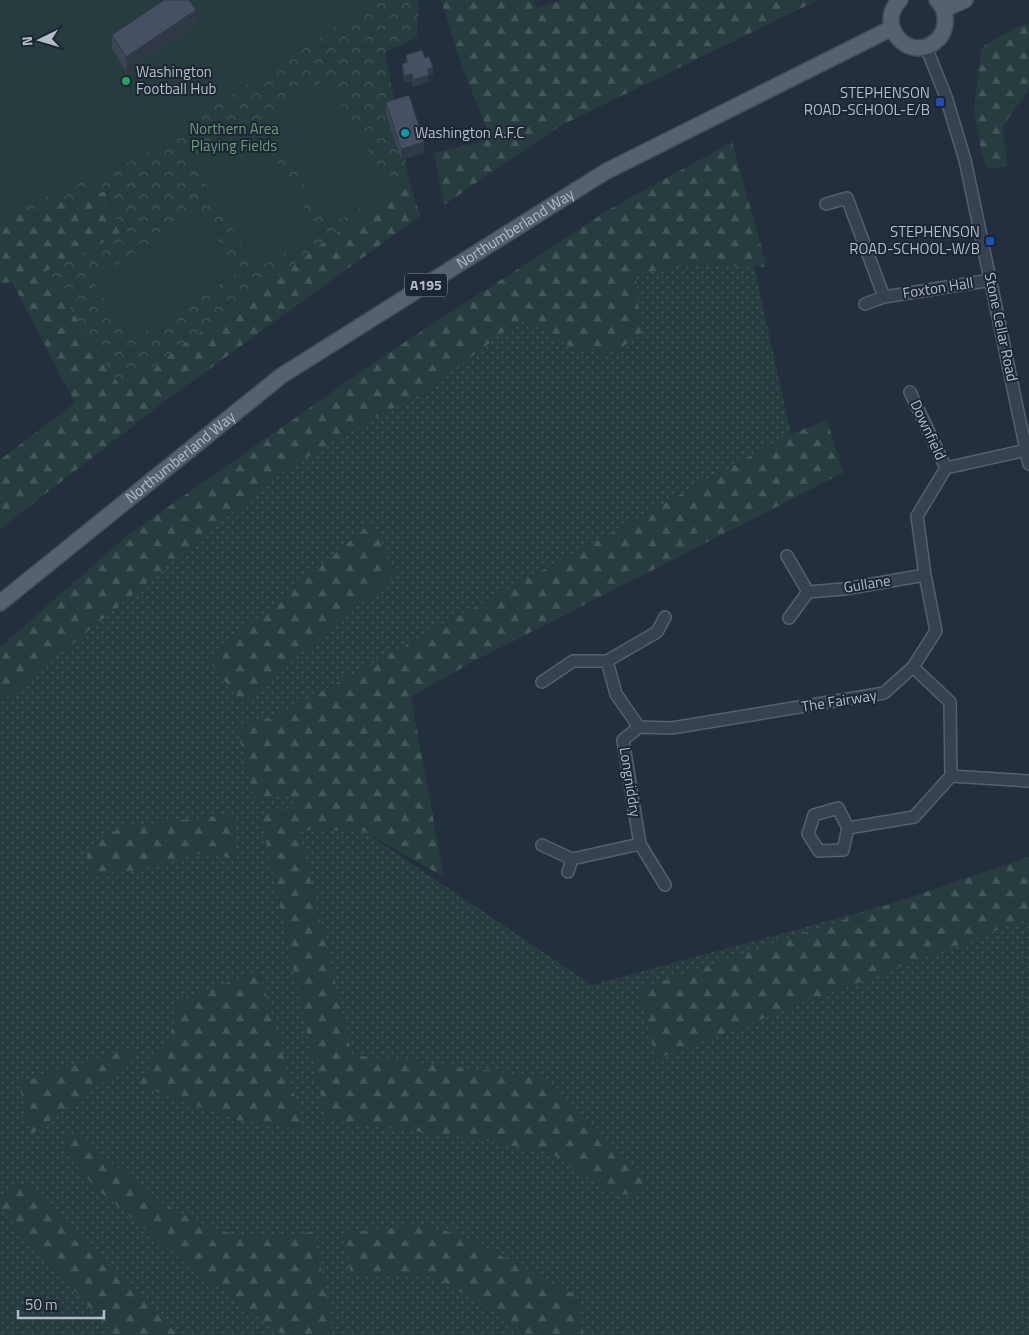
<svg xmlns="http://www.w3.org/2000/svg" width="1029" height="1335" font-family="'Titillium Web',sans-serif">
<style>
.grass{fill:url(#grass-dots)}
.forest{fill:url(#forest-firs)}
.park{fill:url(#park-crowns)}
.pitch{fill:#263c3f}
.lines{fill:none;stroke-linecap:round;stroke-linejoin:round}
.minor-casing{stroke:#565f6c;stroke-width:14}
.major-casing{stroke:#414a57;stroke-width:18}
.minor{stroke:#38414e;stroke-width:11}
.major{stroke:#56606e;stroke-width:15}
.wall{fill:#3b4654}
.shaded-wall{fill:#303945}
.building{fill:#455162;stroke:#303945}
.leisure-dot{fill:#2e9e5b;stroke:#1d2633;stroke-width:2}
.transit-dot{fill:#1a4fb4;stroke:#1d2633;stroke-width:2}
.culture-dot{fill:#0f9aa8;stroke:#1d2633;stroke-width:2}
.labels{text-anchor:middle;stroke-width:4;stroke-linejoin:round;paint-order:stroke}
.shield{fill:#1d2633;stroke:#878f9c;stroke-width:1}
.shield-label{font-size:14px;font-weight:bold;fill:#b4bcc9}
.poi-label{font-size:15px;fill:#b4bcc9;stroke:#1d2633;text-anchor:start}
.park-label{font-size:15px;fill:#6b9a76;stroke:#1d2633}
.street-label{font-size:15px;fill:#b4bcc9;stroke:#1d2633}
</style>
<defs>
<pattern id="grass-dots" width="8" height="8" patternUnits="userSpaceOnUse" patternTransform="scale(1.25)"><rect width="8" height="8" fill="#263c3f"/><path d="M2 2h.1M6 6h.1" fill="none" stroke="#435659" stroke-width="1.8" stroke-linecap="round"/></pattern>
<pattern id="forest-firs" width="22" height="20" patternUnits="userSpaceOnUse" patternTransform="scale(1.25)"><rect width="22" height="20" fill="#263c3f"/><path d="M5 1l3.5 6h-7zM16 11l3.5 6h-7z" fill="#435659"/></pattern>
<pattern id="park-crowns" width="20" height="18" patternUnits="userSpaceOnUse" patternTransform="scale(1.25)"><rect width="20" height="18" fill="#263c3f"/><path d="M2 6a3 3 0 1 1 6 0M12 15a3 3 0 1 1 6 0" fill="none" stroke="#435659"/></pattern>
</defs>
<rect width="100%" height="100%" fill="#242f3e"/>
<path class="grass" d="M739,198l52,236 -518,284 27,112 63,1 229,154 408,-111 29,32v429h-1029v-632l320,-272z"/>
<path class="forest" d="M441,0h92l3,8 28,-8h254l-258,126 -116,79 -10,-52 57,-14 -30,-75z
M1029,24v65l-26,37 4,40 -20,3 -6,-18 -7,-41 7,-62 33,-20z
M732,142l35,125 -80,-3 -51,11 5,60 -32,20 -37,-7 -50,-30 -97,74 -51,26 -88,51 -286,234v-56l128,-112 257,-180 225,-146z
M409,180l11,36 -256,186 -164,127v-69l75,-57 -63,-121 -12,1v-65l106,-27 14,43 2,155z
M827,420l16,53 -369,188 -63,36 33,180 -81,-46 -64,-1 53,225 193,22 60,66 40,39 -8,14 -27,-4 -59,-39 -81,-15 -144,-18 -66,-306 34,-8 -4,-12 -35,8 -19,-78 37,-6 518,-284z
M372,522l24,52 -154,129 -34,-43z
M235,814l2,44 -40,-4 -60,16 -45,5 -6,-24 35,-24z
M1029,857v61l-373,141 -17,-70z
M259,970l45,160 -67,-10 -101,-36 34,-47 8,-35z
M138,1045l-15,24 -55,38 -37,28 -12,-52z
M76,1132l79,67 52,28 39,10 50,-1 17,-5 22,104h-52l-98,-72 -90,-76 -29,-33 -2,-16z
M10,1185l23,2 145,148h-63l-115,-126v-7z
M419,1225l40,9 118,62 7,39h-65l-2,-9 -85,-51h-81l-8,-42z"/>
<path class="park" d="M0,0h419l-2,37 -32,15 24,128 -287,209 -76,-118 74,-37 -13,-43 -107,27z"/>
<path class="pitch" d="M0,0h376l-248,163 -127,52z
M325,80l66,109 -62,37 -65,-109z
M253,123l66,109 -62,37 -65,-109z
M200,212l38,61 -107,68 -39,-61z"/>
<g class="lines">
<defs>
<path id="minor" d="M926,47l20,50 19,63 64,304
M826,204l21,-6 37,99 -19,7
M884,297l107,-17
M910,392l36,76
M787,556l21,36 36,-3 81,-14
M789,618l19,-26
M542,682l31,-21h34
M639,727l33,1 212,-35 29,-26 23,-36 -11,-56 -8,-59 29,-48 80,-18
M639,727l-16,13 17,104 25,41
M639,727l-23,-33 -9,-33 50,-29 8,-15
M951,776l77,5
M848,828l-5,22 -24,1 -11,-17 6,-19 24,-7 10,20 66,-11 37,-41 -1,-74 -37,-35
M542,845l30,14 68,-15
M568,872l4,-13"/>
<g id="major">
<path d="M900,0c-26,25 10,64 36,41 5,-4 8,-10 9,-16 1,-10 -1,-19 -8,-25"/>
<path d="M944,9l21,-9"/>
<path id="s1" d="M0,603l281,-227 324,-204 287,-144"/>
</g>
</defs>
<use href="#minor" class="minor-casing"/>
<use href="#major" class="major-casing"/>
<use href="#minor" class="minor"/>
<use href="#major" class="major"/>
</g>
<path class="wall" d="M196,24l-70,47 -14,-22v-14z
M406,55l19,3 8,17 -4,1v6l-16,5 -1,-6 -7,2 -3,-12v-7l4,-1z
M386,102l38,51 -23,7 -15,-47z"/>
<path class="shaded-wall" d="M196,10v14l-70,47v-14z
M433,68v7l-4,1v6l-16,5v-7l15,-11z
M412,74v7l-7,2v-7z
M424,142v11l-23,7v-11z"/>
<path class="building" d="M164,0h25l7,10 -70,47 -14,-22z
M422,50l3,8 4,-2 4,12 -5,1 1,6 -16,5 -1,-6 -7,2 -3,-12 6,-2 -2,-7z
M409,95l15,47 -23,7 -15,-47z"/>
<circle class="leisure-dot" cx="126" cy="81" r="5"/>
<g class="transit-dot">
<rect x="935" y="97" width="10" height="10" rx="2.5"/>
<rect x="985" y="236" width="10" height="10" rx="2.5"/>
</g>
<circle class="culture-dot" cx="405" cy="133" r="5"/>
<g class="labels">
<rect class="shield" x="405" y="273.5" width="42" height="23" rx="4"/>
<g class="shield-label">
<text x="426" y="290">A195</text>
</g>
<g class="poi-label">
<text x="136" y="77">Washington<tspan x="136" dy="17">Football Hub</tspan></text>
<text x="930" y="98" text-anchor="end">STEPHENSON<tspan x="930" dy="17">ROAD-SCHOOL-E/B</tspan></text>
<text x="415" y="138">Washington A.F.C</text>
<text x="980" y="237" text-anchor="end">STEPHENSON<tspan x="980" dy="17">ROAD-SCHOOL-W/B</tspan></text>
</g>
<g class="park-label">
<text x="234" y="134">Northern Area<tspan x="234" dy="17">Playing Fields</tspan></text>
</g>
<g class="street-label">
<text dy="5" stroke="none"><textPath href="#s1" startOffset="638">Northumberland Way</textPath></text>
<text transform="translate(938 288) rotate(-9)" y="5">Foxton Hall</text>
<text transform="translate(1001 327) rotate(78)" y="5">Stone Cellar Road</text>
<text transform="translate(928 430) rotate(65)" y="5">Downfield</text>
<text dy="5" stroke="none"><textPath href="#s1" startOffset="232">Northumberland Way</textPath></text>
<text transform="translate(867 584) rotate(-9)" y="5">Gullane</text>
<text transform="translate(839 701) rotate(-9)" y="5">The Fairway</text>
<text transform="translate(630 782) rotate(81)" y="5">Longniddry</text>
</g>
</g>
<g transform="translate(40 40) rotate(265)" stroke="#1d2633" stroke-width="4" paint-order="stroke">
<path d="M0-4L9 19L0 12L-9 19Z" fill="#b4bcc9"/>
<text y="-8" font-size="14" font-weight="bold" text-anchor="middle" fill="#b4bcc9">N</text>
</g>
<path d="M18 1310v8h86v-8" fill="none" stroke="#b4bcc9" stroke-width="2.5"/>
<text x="25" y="1310" font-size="15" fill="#b4bcc9" stroke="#1d2633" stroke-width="4" paint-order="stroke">50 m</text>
</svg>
